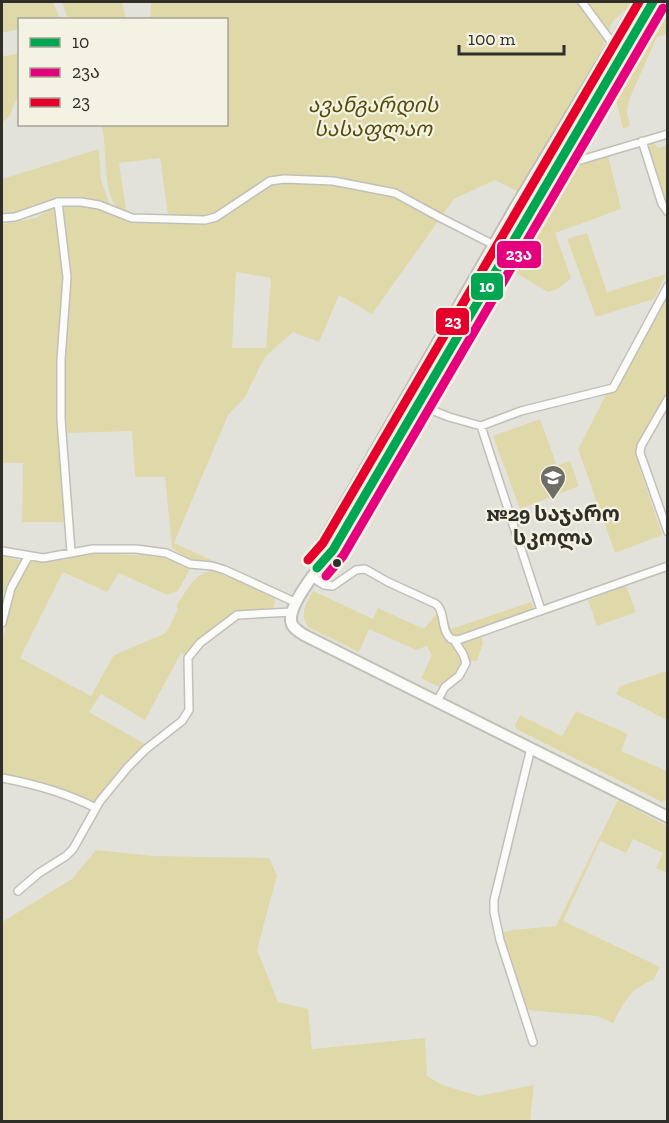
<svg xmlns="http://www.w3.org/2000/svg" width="669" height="1123" font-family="'Zilla Slab','Noto Sans Georgian',serif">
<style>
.green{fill:#dfd9aa;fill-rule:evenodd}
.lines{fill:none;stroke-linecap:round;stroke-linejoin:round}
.minor-casing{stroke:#c0bfb9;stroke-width:10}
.secondary-casing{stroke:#c0bfb9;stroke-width:14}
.minor{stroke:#fbfbf9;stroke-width:7}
.secondary{stroke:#fbfbf9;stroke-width:10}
.bus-1-casing{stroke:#f4f3e3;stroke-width:14}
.bus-2-casing{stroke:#f4f3e3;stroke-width:14}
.bus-3-casing{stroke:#f4f3e3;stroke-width:14}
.bus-1{stroke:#00a651;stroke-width:9}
.bus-2{stroke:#e5007d;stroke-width:9}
.bus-3{stroke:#e4002b;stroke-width:9}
.bus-dot{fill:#2f2e28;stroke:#f4f3e3;stroke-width:2}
.labels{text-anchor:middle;stroke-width:4.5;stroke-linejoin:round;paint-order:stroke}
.park-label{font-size:21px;font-style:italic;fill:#554d07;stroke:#f4f3e3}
.poi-label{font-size:21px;font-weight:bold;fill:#2f2e28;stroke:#f4f3e3}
.line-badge{stroke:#f4f3e3;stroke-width:2}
.badge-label{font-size:16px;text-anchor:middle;font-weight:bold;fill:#fff}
</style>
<rect width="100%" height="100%" fill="#e3e2da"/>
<path class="green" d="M2,2h51l7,17 -40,1 -1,9 -17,4z
M62,2h60l4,17h-58z
M151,2h483l-21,19 -16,39 -77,133 -25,-13 -41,19 -82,115 -33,-19 -20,47 -26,-10 -28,25 -20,40 -17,18 -54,128 44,20 -25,-1 -21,-14 -7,-71h-30l-3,-46 -66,2v-101l-7,20 -2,49 8,112 -2,9h-41l1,-59h-21v-239l34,-6 17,-11 19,-1 16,1 25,5 21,10 35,1 -9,-65 -41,5 7,47 7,4c-4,-2 -10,-3 -14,-5 -17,-12 -12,-63 -17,-82l12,-3h112v-104l-76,-1zM236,272l35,6 -5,70h-34z
M661,2h6v32l-10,3 -28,63 -2,12 3,14 -7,3 -7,-29 -11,-6z
M19,53v44c-8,8 -5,20 -17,25v-67l4,1z
M654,143l4,5 9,-3v56l-3,-2 -16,-55z
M99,149l2,31 9,25 -23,-4 -85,15v-37z
M608,155l13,54 -66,24 16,45 -13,11 -10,3 -37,-22 -76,137 -8,-3 129,-229 5,2 8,-7z
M587,233l20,59 59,-18 -12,25 -58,18 -29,-78z
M667,283v112l-27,48 -4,14 26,78 -47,18 -37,-104 32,-62 11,-10z
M540,419l24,66 -6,-20 12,-4 9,25 -59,23 -27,-73z
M88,553l74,3 28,13 -12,22 -11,4 -48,-22 -12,19 -44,-20 -43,86 71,38 23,-41 52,-22 12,-24 -2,-3c9,-12 19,-35 37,-35l62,25 -1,12 -39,4 -34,26 -16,17 -4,-2 -36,67 -44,-26 -12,18 58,33c-23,14 -37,36 -52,58 -28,-16 -62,-23 -93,-27v-134l14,-60 15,-20 25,-1z
M2,556l20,5 -17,32h-3z
M626,586l10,26 -39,14 -9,-26z
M313,591l60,28 5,-11 46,21 12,-15h9l6,15 80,-27 6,14 -56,20 2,7 -6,18 -15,-1 -4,10 -19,17 -18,-9 11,-23 -5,-9 -11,4 -47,-21 -10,23 -51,-25c-9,-14 -2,-23 5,-36z
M667,671v49l-51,-26 4,-8z
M576,711l52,23 -7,17 46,20v29l-5,2 -146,-73 -1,-4 5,-10 42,21z
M618,800l49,26v47l-11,-5 7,-15 -30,-14 -7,14 -26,-12 -37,80 97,46 -7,13c-24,9 -28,22 -40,43l-16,-7 -70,-6 -25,-77 10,-3 44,-4z
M96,850l57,6 116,2 8,17 -20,75 21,52 30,7 4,40 113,-11 2,38 15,9 37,11 55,-11 -4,36h-528v-199l70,-43z"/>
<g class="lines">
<defs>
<path id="minor" d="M582,2l39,53
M642,141l20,63 6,8
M544,161l16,10 14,-9 94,-28
M58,202l9,75 -6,83v59l10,133
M2,218l13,-1 43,-15h23l18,3 33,13 73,2 11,-3 54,-36 14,-2 49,2 62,12 44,24 55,28
M404,399l45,18 32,9 60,184
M668,399l-27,47 -1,7 28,79
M481,426l40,-15 92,-23 55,-102
M2,551l41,7 50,-9h43l30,4 24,11 22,2 13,4 72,33
M312,577l12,8 9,1 23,-16 9,-1 23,13 48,22c10,8 4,26 15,35l7,1 210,-74
M2,623l9,-35 17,-31
M437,701l8,-14 14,-11 7,-13 -3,-9 -9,-14
M531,748l-37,152v12l6,28 33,102
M2,778c33,6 64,15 94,30
M18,891l21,-18 27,-17 7,-7 27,-48 28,-34 18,-18 36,-28 7,-11 -1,-52 12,-15 37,-28 55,-3"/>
<path id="secondary" d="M653,2l-320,548c-11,14 -44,52 -42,71 1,7 7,10 13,14l364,182
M317,567l5,-23 196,-341 121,-201"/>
</defs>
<use href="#minor" class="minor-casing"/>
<use href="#secondary" class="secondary-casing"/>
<use href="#minor" class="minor"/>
<use href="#secondary" class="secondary"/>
<defs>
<path id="bus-1" d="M317,568l16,-18 320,-548"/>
<path id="bus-2" d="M326,576l17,-20 320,-548"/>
<path id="bus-3" d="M308,560l15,-17 316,-541"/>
</defs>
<use href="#bus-1" class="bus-1-casing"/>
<use href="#bus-2" class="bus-2-casing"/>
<use href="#bus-3" class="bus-3-casing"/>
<use href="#bus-1" class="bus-1"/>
<use href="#bus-2" class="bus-2"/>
<use href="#bus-3" class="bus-3"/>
</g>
<defs>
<symbol id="school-pin" viewBox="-11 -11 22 30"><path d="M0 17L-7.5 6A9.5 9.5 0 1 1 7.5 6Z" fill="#6e6d66" stroke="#f4f3e3"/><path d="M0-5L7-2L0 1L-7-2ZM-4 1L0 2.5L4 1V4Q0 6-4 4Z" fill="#fff"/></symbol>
</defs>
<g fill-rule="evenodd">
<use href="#school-pin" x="538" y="463" width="30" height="40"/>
</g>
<circle class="bus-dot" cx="337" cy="563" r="5"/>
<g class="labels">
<g class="park-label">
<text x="373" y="112">ავანგარდის<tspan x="373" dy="24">სასაფლაო</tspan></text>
</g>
<g class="poi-label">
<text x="553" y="521">№29 საჯარო<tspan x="553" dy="24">სკოლა</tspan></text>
</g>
</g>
<g class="line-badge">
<rect x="496" y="240" width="46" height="29" rx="6" fill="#e5007d"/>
<rect x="470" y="272" width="34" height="29" rx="6" fill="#00a651"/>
<rect x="435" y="307" width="35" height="29" rx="6" fill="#e4002b"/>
</g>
<g class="badge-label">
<text x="519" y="260">23ა</text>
<text x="487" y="292">10</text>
<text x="453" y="327">23</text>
</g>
<rect width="669" height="1123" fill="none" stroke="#2f2e28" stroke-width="6"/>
<rect x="18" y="18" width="210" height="108" fill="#f4f3e3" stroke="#a5a498" stroke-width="1.5"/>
<rect x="30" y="38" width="30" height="9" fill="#00a651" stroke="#a5a498" stroke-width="1.5"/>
<text x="72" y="48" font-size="18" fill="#2f2e28">10</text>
<rect x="30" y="68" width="30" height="9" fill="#e5007d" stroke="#a5a498" stroke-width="1.5"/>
<text x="72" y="78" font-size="18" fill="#2f2e28">23ა</text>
<rect x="30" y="98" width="30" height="9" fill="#e4002b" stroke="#a5a498" stroke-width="1.5"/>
<text x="72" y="108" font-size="18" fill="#2f2e28">23</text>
<path d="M459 45v9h105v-9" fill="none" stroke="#2f2e28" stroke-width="3"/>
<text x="468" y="45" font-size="18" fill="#2f2e28" stroke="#f4f3e3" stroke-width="4.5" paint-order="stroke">100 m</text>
</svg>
